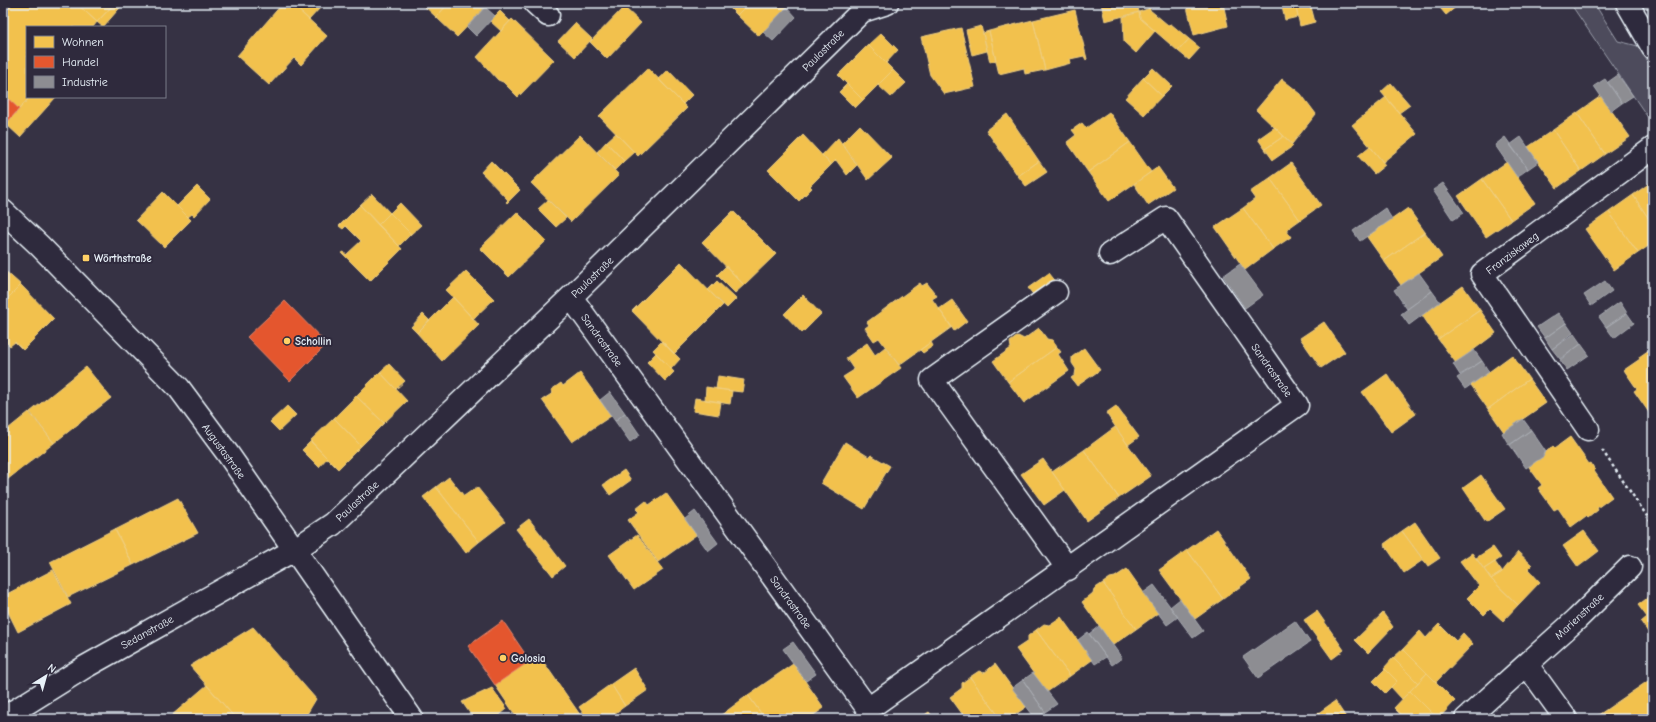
<svg xmlns="http://www.w3.org/2000/svg" width="1656" height="722" font-family="'Comic Neue',sans-serif">
<style>
.grass{fill:#4d4b5c;stroke:#9a9eaa}
.homes{fill:#f2c14e;stroke:#efcf81}
.shops{fill:#e4572e;stroke:#e5856b}
.industry{fill:#8d8d92;stroke:#a8abb1}
.lines{fill:none;stroke-linecap:round;stroke-linejoin:round}
.minor-casing{stroke:#e8f1f8;stroke-width:25}
.secondary-casing{stroke:#e8f1f8;stroke-width:25}
.path{stroke:#e8f1f8;stroke-width:2.5;stroke-dasharray:3 3;stroke-linecap:butt}
.minor{stroke:#2f2a3d;stroke-width:22}
.secondary{stroke:#2f2a3d;stroke-width:22}
.poi-dot{fill:#ffd166;stroke:#2f2a3d;stroke-width:1.5}
.labels{text-anchor:middle;stroke-width:4;stroke-linejoin:round;paint-order:stroke}
.street-label{font-size:11px;fill:#e8f1f8;stroke:#2f2a3d}
.poi-label{font-size:11px;font-weight:bold;fill:#e8f1f8;stroke:#2f2a3d;text-anchor:start}
</style>
<rect width="100%" height="100%" fill="#363244"/>
<filter id="ink" filterUnits="userSpaceOnUse"><feTurbulence type="fractalNoise" baseFrequency=".025" numOctaves="2"/><feDisplacementMap in="SourceGraphic" scale="8" xChannelSelector="R" yChannelSelector="G"/><feConvolveMatrix kernelMatrix="1 2 1 2 8 2 1 2 1" color-interpolation-filters="sRGB"/></filter>
<g filter="url(#ink)">
<path class="grass" d="M1570,3h24l24,38 20,5 15,24v55z"/>
<path class="homes" d="M3,3h73l21,19 -4,5h-66v70h3l-11,12 -16,-15z
M76,3h39l-18,19z
M115,3h9l-21,24 -6,-5z
M283,3h8l36,33 -26,29 -7,-7 -25,27 -32,-29z
M291,3h24l5,5 -11,12z
M421,3h28l-13,14z
M449,3h41l-33,34 -21,-20z
M725,3h24l-12,12z
M749,3h42l-32,33 -22,-21z
M1101,3h36l2,9 -34,9z
M1186,3h37l5,23 -34,9z
M1281,3h14l3,14 -13,3z
M1295,3h15l5,19 -15,4z
M1436,3h18l3,3 -11,9z
M624,7l17,16 -34,36 -17,-17z
M1150,8v2l18,15 3,-1 18,15 -11,12 -38,-33 -1,-6z
M1075,10l12,49 -1,1 -2,-4 -14,3 1,4 -26,7 -12,-50z
M500,11l10,10 -9,10 -11,-10z
M1139,12l1,6 15,13 -19,22 -12,-11 -1,-25z
M512,19l42,41 -36,37 -15,-15 -5,-2 -21,-23z
M1033,20l12,50 -20,4 -1,-6 -25,6 -10,-43z
M575,23l17,16 -17,18 -17,-16z
M981,26l6,25 -15,4 -6,-25z
M961,28l14,59 -31,7 -14,-19 -9,-38z
M989,31l7,29 -6,2 -7,-29z
M881,33l17,17 -12,13 -18,-18z
M1189,39l11,9 -11,12 -11,-9z
M868,45l25,25 -30,30 -25,-25z
M648,68l39,40 -49,48 -39,-40z
M1153,68l19,18 -10,10 -19,-18z
M668,70l24,25 -9,9 -25,-25z
M893,70l13,13 -15,14 -13,-12z
M1143,78l19,18 -18,19 -19,-17z
M1282,79l19,15 15,20 -24,30 -36,-34z
M1391,83l19,22 -11,8 -18,-21z
M847,84l16,16 -8,8 -16,-16z
M1601,96l29,41 -25,17 -28,-41z
M30,97h26l-36,40 -14,-13z
M1386,97l31,37 -34,28 -31,-37z
M1109,112l21,30 -42,30 -21,-30 9,-7 -4,-5 10,-7 4,5z
M1577,113l28,41 -24,17 -28,-41z
M1007,114l32,47 -21,15 -32,-46z
M860,125l32,33 -24,22 -26,-37z
M1275,127l9,9 -19,13 -7,-10z
M1553,130l28,41 -24,17 -29,-41z
M616,133l18,19 -10,9 -18,-19z
M580,135l39,40 -48,47 -40,-39z
M803,135l28,30 -21,21 2,2 -13,13 -31,-31z
M1284,136l9,10 -20,14 -8,-11z
M838,138l19,27 -10,10 -11,-15 -5,5 -9,-10z
M606,142l18,19 -9,9 -18,-18z
M1130,142l21,30 -42,29 -21,-29z
M1370,146l15,19 -11,9 -16,-18z
M491,161l29,29 -13,13 -1,-1 2,-2 -27,-28z
M1039,161l8,11 -21,14 -8,-10z
M1507,162l28,41 -24,17 -29,-41z
M1291,163l30,42 -21,15 -30,-42z
M1158,167l15,21 -25,17 -14,-21z
M1270,178l30,42 -14,10 5,7 -18,12 -30,-41 12,-9 -5,-7z
M1482,179l29,41 -25,17 -28,-41z
M1653,181v44l-20,-30z
M197,186l13,13 -16,17 -2,-2 -4,3 -11,-11z
M163,192l28,28 -27,27 -28,-27z
M372,194l18,19 -12,12 -18,-20z
M1633,195l20,30v18l-15,10 -29,-41z
M548,200l18,18 -10,9 -18,-18z
M400,203l21,22 -10,9 -21,-21z
M360,205l42,44 -32,32 -28,-28 2,-1 2,3 15,-14 -15,-15 -3,3 -4,-3z
M1243,208l30,41 -28,21 -30,-43z
M1408,208l17,24 -41,29 -17,-24z
M733,211l43,43 -32,31 -42,-43z
M517,212l29,29 -37,36 -29,-29z
M1609,212l29,41 -24,17 -29,-41z
M390,213l21,21 -12,12 -21,-21z
M1425,232l17,25 -41,28 -17,-24z
M681,262l42,43 -49,49 -42,-43z
M726,266l18,19 -9,8 -18,-18z
M3,269l18,16 -18,18z
M466,271l28,28 -21,20 -27,-29z
M1049,273l8,10 -21,15 -8,-10z
M717,281l19,18 -9,9 -19,-18z
M920,283l2,3 5,-3 10,13 -5,3 20,28 -53,38 -20,-27 -5,3 -9,-13 4,-3 -2,-3z
M21,285l33,34 -31,31 -8,-8 -5,4 -7,-7v-36z
M1463,286l17,24 -42,29 -16,-24z
M803,295l18,19 -19,19 -18,-19z
M453,297l26,28 -37,36 -25,-28z
M952,300l15,21 -13,10 -15,-22z
M1480,310l16,23 -40,30 -18,-24z
M423,314l6,6 -12,13 -6,-6z
M1324,322l21,30 -24,16 -21,-30z
M1039,328l8,11 5,1 5,7 -49,35 -15,-21 18,-13 -1,-6 8,-6 6,3z
M662,341l18,18 -9,10 -18,-19z
M931,342l2,4 -10,7 -3,-3z
M867,343l8,12 10,-8 16,21 -43,30 -15,-21 11,-7 -8,-12z
M1057,347l4,5 -3,2 11,17 -45,32 -16,-21z
M1084,348l16,22 -23,16 -6,-8 4,-3 1,-6 -4,-6v-6z
M1649,350l1,2 3,-2v61l-3,3 -16,-23 3,-2 -13,-19 16,-11 -1,-2z
M656,353l18,19 -9,9 -18,-19z
M1512,355l17,24 -41,30 -17,-24z
M389,364l16,17 -9,8 -16,-17z
M86,367l25,31 -57,45 -24,-31z
M380,372l27,29 -23,22 -28,-27z
M580,373l31,43 -39,26 -30,-42 11,-7 -2,-3 10,-7 2,3z
M1387,374l29,40 -25,18 -29,-40z
M718,376l26,4 -2,12 -26,-3z
M1529,379l17,24 -42,29 -16,-23z
M706,387l26,4 -2,13 -25,-4z
M356,396l28,27 -23,23 -27,-28z
M695,398l26,4 -2,13 -26,-4z
M287,406l9,9 -17,16 -9,-9z
M1116,406l23,31 -11,8 -22,-32z
M29,412l25,31 -51,40v-50z
M334,418l27,28 -23,23 -28,-28z
M1115,427l36,49 -32,22 -35,-48z
M1570,437l19,27 2,-1 4,7 -1,1 18,26 -15,11 1,2 -10,8 -2,-2 -15,11 -13,-19 -4,2 -16,-22 4,-3 -13,-18 15,-11 -1,-2 3,-2 7,-6 2,2z
M311,441l16,17 -8,9 -17,-17z
M845,442l24,15 2,-2 19,11 -26,43 -43,-26z
M1084,450l35,48 -32,23 -35,-49z
M1043,459l22,31 -21,15 -23,-31z
M624,470l7,10 -21,15 -7,-10z
M1481,475l24,34 -19,13 -23,-34z
M449,477l15,19 13,-9 28,35 -26,20 -43,-55z
M436,487l43,55 -13,11 -43,-56z
M666,493l30,42 -38,27 -30,-42 11,-8 -3,-3 10,-8 3,4z
M178,498l20,35 -65,32 -18,-35z
M529,519l36,47 -12,10 -37,-47z
M1415,522l25,36 -12,8 -26,-35z
M115,529l18,36 -65,32 -18,-35z
M1216,529l35,50 -28,20 -36,-49z
M1402,531l21,29 -19,13 -20,-29z
M1584,531l15,20 -21,16 -15,-21z
M637,535l26,35 -29,20 -25,-35z
M1493,547l8,11 -17,11 -8,-11z
M1187,550l36,49 -28,20 -36,-49z
M1518,552l14,13 -4,4 12,13 -22,23 -27,-26 11,-7z
M1472,553l19,26 27,26 -15,16 -13,-12 -6,6 -17,-17 12,-12 -19,-25z
M1495,562l7,10 -11,7 -7,-10z
M1127,569l31,44 -22,16 -33,-46 7,-5 5,-1z
M53,570l18,34 -53,28 -15,-30v-6z
M1103,583l33,46 -23,16 -31,-43 11,-9 1,-4z
M1653,594v45l-12,-17 6,-5 -9,-12z
M1317,611l27,39 -12,9 -28,-39z
M1383,613l10,14 -25,26 -13,-13z
M1061,617l31,43 -22,16 -34,-46 8,-6 5,1z
M1439,624l17,17 7,-8 10,11 -37,38 -33,-33 17,-18 6,7z
M253,627l63,72 -12,20h-68l-46,-53z
M1036,630l34,46 -23,16 -31,-43 12,-8v-5z
M1403,649l24,24 -9,10 -25,-25z
M538,654l45,65h-65l-23,-34z
M1393,658l25,25 -16,16 -11,-12 6,-6 -13,-13z
M793,664l31,44 -16,11h-43l-17,-24z
M995,664l31,43 -17,12h-8l-31,-42 9,-6 5,2z
M634,668l14,22 -23,16 -14,-22z
M1385,669l12,12 -12,12 -12,-12z
M1427,673l28,28 -17,18 -28,-28z
M970,677l31,42h-35l-16,-22 12,-9v-5z
M1648,681l5,6v32h-53l-3,-3z
M611,684l14,22 -18,13h-20l-8,-12z
M207,685l29,34h-62l-3,-3z
M492,688l15,21 -12,10h-21l-12,-17z
M1410,691l28,28h-33l-11,-11z
M748,695l17,24h-49z
M1335,701l12,18h-37z
M929,712l5,7h-15z"/>
<path class="shops" d="M3,94l16,15 -16,18z
M285,301l42,43 -37,37 -43,-44z
M503,621l27,40 -35,24 -27,-39z"/>
<path class="industry" d="M485,7l10,9 -19,20 -9,-9z
M787,7l9,10 -23,24 -10,-9z
M1618,75l15,21 -11,7 -14,-21z
M1605,79l17,24 -11,8 -17,-25z
M1505,137l23,32 -11,8 -22,-32z
M1521,137l17,25 -10,7 -18,-24z
M1443,183l21,30 -11,7 -20,-30z
M1385,208l7,11 -32,22 -7,-10z
M1240,264l23,31 -18,13 -22,-32z
M1419,273l13,18 -25,18 -13,-19z
M1605,281l7,10 -21,15 -7,-11z
M1432,291l8,11 -31,23 -8,-11z
M1620,302l7,11 -21,14 -7,-10z
M1558,313l8,10 -21,15 -8,-11z
M1627,313l7,10 -20,15 -8,-11z
M1566,323l7,10 -21,16 -7,-11z
M1574,334l7,10 -21,15 -8,-10z
M1581,344l8,11 -22,15 -7,-10z
M1474,350l8,11 -22,14 -7,-11z
M1482,361l7,11 -24,17 -8,-11z
M610,392l15,21 -10,8 -15,-21z
M625,413l15,22 -10,7 -15,-21z
M1523,419l8,11 -22,15 -7,-12z
M1531,430l15,22 -3,2 1,2 -18,12 -16,-23z
M695,511l23,32 -10,8 -23,-32z
M1154,585l24,32 -11,8 -24,-32z
M1180,599l23,32 -10,7 -23,-31z
M1295,621l15,21 -52,36 -15,-21z
M1099,626l23,32 -10,7 -23,-31z
M1088,632l18,25 -11,7 -17,-24z
M793,642l23,32 -10,7 -23,-32z
M1033,673l24,31 -12,8 -22,-32z
M1023,680l22,32 -9,7 -24,-31z"/>
<g class="lines">
<defs>
<path id="minor" d="M535,3l13,12
M1627,3l26,45
M1056,292l-124,88 136,189
M571,297l297,412 429,-304 -131,-187 -56,36
M1588,429l-106,-155 171,-126
M1527,665l39,54
M3,718l82,-51 209,-117 39,-26 238,-227 291,-286 25,-8
M1466,719l111,-100 53,-52"/>
<path id="secondary" d="M3,211l36,34 140,143 49,66 184,265"/>
</defs>
<use href="#minor" class="minor-casing"/>
<use href="#secondary" class="secondary-casing"/>
<path class="path" d="M1602,450l51,75
M1647,549l6,-5"/>
<use href="#minor" class="minor"/>
<use href="#secondary" class="secondary"/>
</g>
</g>
<g class="poi-dot">
<rect x="82" y="254" width="8" height="8" rx="2"/>
<circle cx="287" cy="341" r="4"/>
<circle cx="503" cy="658" r="4"/>
</g>
<g class="labels">
<g class="street-label">
<text transform="translate(823 50) rotate(-45)" y="4">Paulastraße</text>
<text transform="translate(1512 253) rotate(-37)" y="4">Franziskaweg</text>
<text transform="translate(592 277) rotate(-44)" y="4">Paulastraße</text>
<text transform="translate(602 340) rotate(54)" y="4">Sandrastraße</text>
<text transform="translate(1272 370) rotate(55)" y="4">Sandrastraße</text>
<text transform="translate(224 451) rotate(54)" y="4">Augustastraße</text>
<text transform="translate(357 501) rotate(-43)" y="4">Paulastraße</text>
<text transform="translate(791 602) rotate(54)" y="4">Sandrastraße</text>
<text transform="translate(1579 616) rotate(-43)" y="4">Marienstraße</text>
<text transform="translate(147 632) rotate(-29)" y="4">Sedanstraße</text>
</g>
<g class="poi-label">
<text x="94" y="262">Wörthstraße</text>
<text x="295" y="345">Schollin</text>
<text x="511" y="662">Golosia</text>
</g>
</g>
<rect width="1656" height="722" fill="none" stroke="#2f2a3d" stroke-width="16"/>
<rect x="8" y="8" width="1640" height="706" fill="none" stroke="#e8f1f8" stroke-width="1.5" filter="url(#ink)"/>
<rect x="26" y="26" width="140" height="72" fill="#2f2a3d" stroke="#797a88"/>
<rect x="34" y="36" width="20" height="12" fill="#f2c14e" stroke="#797a88"/>
<text x="62" y="46" font-size="12" fill="#e8f1f8">Wohnen</text>
<rect x="34" y="56" width="20" height="12" fill="#e4572e" stroke="#797a88"/>
<text x="62" y="66" font-size="12" fill="#e8f1f8">Handel</text>
<rect x="34" y="76" width="20" height="12" fill="#8d8d92" stroke="#797a88"/>
<text x="62" y="86" font-size="12" fill="#e8f1f8">Industrie</text>
<g transform="translate(46 676) rotate(37)" stroke="#2f2a3d" stroke-width="3" paint-order="stroke">
<path d="M0-3L7 15L0 10L-7 15Z" fill="#e8f1f8"/>
<text y="-6" font-size="11" font-weight="bold" text-anchor="middle" fill="#e8f1f8">N</text>
</g>
</svg>
